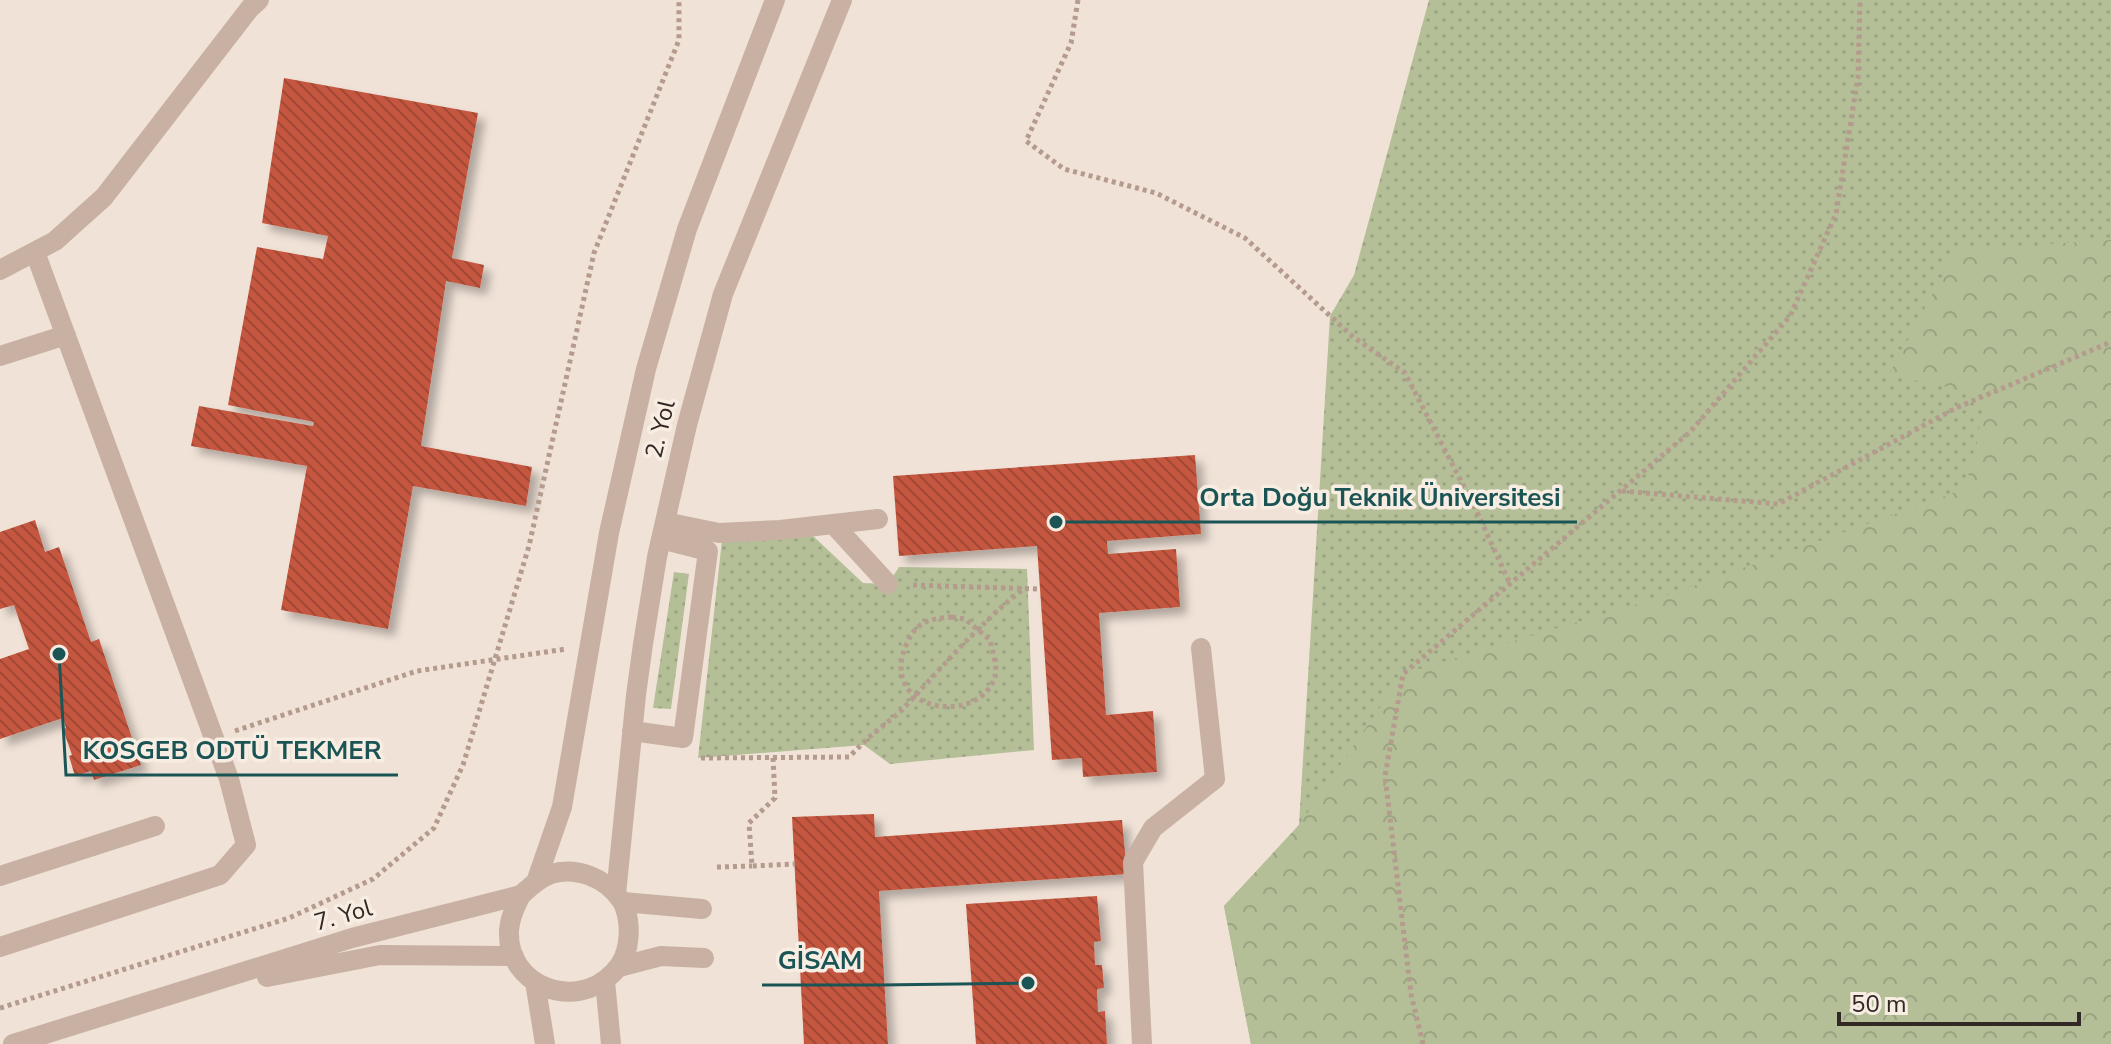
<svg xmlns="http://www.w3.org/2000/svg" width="2111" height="1044" font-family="'Nunito Sans',sans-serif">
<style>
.grass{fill:url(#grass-dots)}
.forest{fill:url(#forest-crowns)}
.building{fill:url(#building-back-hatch);filter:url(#shadow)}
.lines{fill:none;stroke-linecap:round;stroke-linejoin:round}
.path{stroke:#b49b8d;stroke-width:5;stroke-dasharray:4 4;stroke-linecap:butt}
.minor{stroke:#c8b1a3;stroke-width:20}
.labels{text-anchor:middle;stroke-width:7;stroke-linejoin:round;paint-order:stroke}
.street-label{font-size:24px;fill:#332825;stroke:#f8ede2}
.leader{fill:none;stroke:#1b5454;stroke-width:3}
.callout-dot{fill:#1b5454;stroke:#f8ede2;stroke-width:3}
.callout-label{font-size:26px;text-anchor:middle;font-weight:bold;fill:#1b5454;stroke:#f8ede2;stroke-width:7;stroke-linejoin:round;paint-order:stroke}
</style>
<defs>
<pattern id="grass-dots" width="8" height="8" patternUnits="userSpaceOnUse" patternTransform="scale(2)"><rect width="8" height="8" fill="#b4bf97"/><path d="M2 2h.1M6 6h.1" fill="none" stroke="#9ba482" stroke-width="1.8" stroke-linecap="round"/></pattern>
<pattern id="forest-crowns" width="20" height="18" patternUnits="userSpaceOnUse" patternTransform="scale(2)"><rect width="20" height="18" fill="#b4bf97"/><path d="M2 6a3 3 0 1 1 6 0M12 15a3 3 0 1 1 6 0" fill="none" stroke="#9ba482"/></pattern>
<pattern id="building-back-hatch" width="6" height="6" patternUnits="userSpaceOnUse" patternTransform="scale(2)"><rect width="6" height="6" fill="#c5573f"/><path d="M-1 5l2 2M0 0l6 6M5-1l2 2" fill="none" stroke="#a14835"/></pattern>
<filter id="shadow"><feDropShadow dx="7" dy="7" stdDeviation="4" flood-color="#0004"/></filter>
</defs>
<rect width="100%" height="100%" fill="#f0e2d7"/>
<path class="grass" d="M1429,0h682v1044h-860l-27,-138 75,-81 31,-509 24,-41z
M812,535l51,48 25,1 11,-17 128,2 7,181 -144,14 -26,-19 -166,13 24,-218z
M674,572l15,2 -18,135 -18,-1z"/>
<path class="forest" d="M2111,240v804h-860l-27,-138 75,-81 104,-151 265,-79 297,-106 22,-94 -98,-20 67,-125z"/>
<path class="building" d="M284,78l194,35 -26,145 32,7 -4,23 -34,-7 -25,165 111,21 -6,39 -113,-20 -25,143 -107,-19 26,-144 -116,-20 8,-40 114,20 1,-4 -86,-17 29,-158 66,12 5,-23 -66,-13z
M1195,455l6,79 -94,7 1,13 68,-5 4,58 -81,6 7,102 47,-4 4,61 -74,5 -1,-19 -30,2 -15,-214 -138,10 -6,-80z
M35,520l10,32 14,-5 32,95 8,-3 42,126 -47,15 -3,-9 -16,5 -6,-20 3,-1 -9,-26 3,-1 -3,-10 -63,21v-80l29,-10 -15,-44 -14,4v-77z
M874,814l1,23 247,-17 5,54 -248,17 9,153h-84l-12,-227z
M1097,896l4,45 -7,1 1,23h7l2,23 -7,1 1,23 7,-1 2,33h-131l-10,-140z"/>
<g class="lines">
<path class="path" d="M1078,0l-7,43 -45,98 38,28 92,24 89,45 107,98 53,37 72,139 33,72
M1622,491l156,13 178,-96 155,-66
M913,585l127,4
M952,617l13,2 25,21c2,10 8,26 5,36 -14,51 -120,37 -88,-33 10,-22 22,-24 45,-26z
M235,731l182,-60 149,-22
M701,758l148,-1 19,-19 32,-26 64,-69 33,-32 26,-22
M773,758l2,40 -26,25 3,43 43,-2
M717,867l35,-1
M0,1008l289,-90 84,-39 61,-51 29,-63 66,-219 65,-293 85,-213v-40
M1423,1044l-12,-50 -26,-218 18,-102 287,-242 100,-116 46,-102 22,-137 2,-77"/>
<path class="minor" d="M0,270l55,-29 49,-44 146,-189 9,-8
M0,356l66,-21
M665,522l54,11 61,-3 98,-11
M834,525l54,59
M632,731l51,7 25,-187 -47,-12
M0,876l155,-50
M536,882l26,-75 47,-274 37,-164 41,-140 88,-229
M616,894l20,-199 7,-51 14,-87 30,-132 36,-131 119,-294
M623,902l79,7
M0,947l220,-72 26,-30 -17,-66 -194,-527
M619,967l42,-11 43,2
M267,977l113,-22 134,1
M605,981l6,63
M535,982l10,62
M13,1044l339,-106 169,-43c9,-8 18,-17 30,-21 25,-8 55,4 70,26 7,11 9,28 7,41 -1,12 -6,23 -15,32 -38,39 -107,13 -104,-43 1,-13 6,-23 12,-35
M1142,1044l-9,-182 20,-34 62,-49 -14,-131"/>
</g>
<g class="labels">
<g class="street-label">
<text transform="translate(660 429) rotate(-76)" y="8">2. Yol</text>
<text transform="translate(343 915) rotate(-16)" y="8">7. Yol</text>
</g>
</g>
<path class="leader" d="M1056 522L1184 522H1577M59 654L66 775H398M1028 983L879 985H762"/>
<g class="callout-dot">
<circle cx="1056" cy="522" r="8"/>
<circle cx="59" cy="654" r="8"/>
<circle cx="1028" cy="983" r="8"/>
</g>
<g class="callout-label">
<text x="1380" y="506">Orta Doğu Teknik Üniversitesi</text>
<text x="232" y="759">KOSGEB ODTÜ TEKMER</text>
<text x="820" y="969">GİSAM</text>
</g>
<path d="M1839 1012v12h240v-12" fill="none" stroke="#332825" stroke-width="4"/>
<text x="1851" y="1012" font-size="24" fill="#332825" stroke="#f8ede2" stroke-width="6" paint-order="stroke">50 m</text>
</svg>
